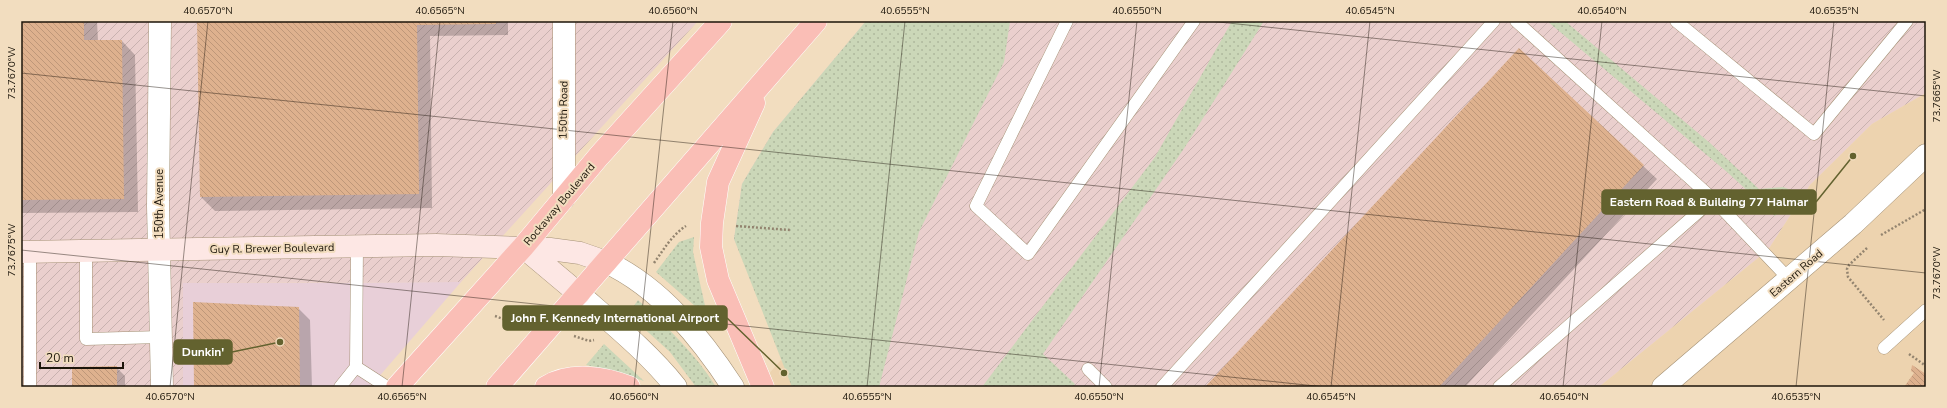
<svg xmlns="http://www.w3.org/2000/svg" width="1947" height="408" font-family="'Nunito Sans',sans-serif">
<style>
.commercial{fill:#e8cfd8}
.industrial{fill:url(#industrial-furrows)}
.built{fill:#edd3af}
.green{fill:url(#green-dots)}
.shadow{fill:#0003}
.building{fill:url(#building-back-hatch)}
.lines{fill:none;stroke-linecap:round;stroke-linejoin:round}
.service-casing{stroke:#a49175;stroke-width:13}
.minor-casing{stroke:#a49175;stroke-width:23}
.secondary-casing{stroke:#a49175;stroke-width:23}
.trunk-casing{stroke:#fff;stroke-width:23}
.path{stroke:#93846f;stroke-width:2.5;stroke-dasharray:2 2;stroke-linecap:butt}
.service{stroke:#fff;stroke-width:12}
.minor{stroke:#fff;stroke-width:22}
.secondary{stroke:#fde7e4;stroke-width:22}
.trunk{stroke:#fabeb6;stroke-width:22}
.ticks{fill:none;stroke:#1c150a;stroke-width:1;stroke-opacity:0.45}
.labels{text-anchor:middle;stroke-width:4;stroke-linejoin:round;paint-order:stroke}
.street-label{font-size:11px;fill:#1c150a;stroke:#f2ddbf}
.leader{fill:none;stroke:#63622f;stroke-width:1.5}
.callout-dot{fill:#63622f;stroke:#f2ddbf;stroke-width:1.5}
.callout{fill:#63622f;stroke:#63622f;stroke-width:1.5}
.callout-label{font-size:12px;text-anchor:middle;font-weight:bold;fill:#fff}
.neatline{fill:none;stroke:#1c150a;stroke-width:1.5}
.ticks-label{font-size:10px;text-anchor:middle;fill:#1c150a}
</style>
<defs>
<pattern id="industrial-furrows" width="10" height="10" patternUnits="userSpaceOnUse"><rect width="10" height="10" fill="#eacfcd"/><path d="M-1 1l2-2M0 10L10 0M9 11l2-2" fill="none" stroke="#c8b1af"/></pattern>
<pattern id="green-dots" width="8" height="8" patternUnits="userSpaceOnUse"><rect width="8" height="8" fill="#cbd7b8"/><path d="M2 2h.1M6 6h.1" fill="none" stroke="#aeb89d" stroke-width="1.8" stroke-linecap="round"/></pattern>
<pattern id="building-back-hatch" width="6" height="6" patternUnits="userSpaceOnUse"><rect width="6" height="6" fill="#deb18e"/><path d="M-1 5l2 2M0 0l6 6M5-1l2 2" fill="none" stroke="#be9779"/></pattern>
</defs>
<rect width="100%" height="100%" fill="#f2ddbf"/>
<path class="commercial" d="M461,282l-91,105h-187l-1,-104z"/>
<path class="industrial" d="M21,21h677l-237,261 -278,1v104h-162z
M866,21h1060v72l-54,31 -62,61 -42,65 -169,137h-796l-69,-148 8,-55 31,-52z"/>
<path class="built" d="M1926,93v294h-327l169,-137 42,-65 62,-61z
M781,360l22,27h-46z"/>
<path class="green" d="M866,21h144l-6,41 -85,170 -40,155h-87l-58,-148 8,-55 31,-52z
M1232,21h32l-79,126 -142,207 32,30 -2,3h-91l173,-230z
M1547,21h18l145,122 49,46 24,-2 11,4 -19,25 -48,-44z
M694,237l-1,15 13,58 -11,-4 -39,-34 23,-30z
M638,300c29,27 57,53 78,87h-20l-26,-35 -42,-38z
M604,344l40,37 -33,-11 -25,-5z"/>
<path class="shadow" d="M21,21h76l1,20h24l13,14 3,157 -117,1z
M198,21h310v14l-78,1 2,172 -217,3 -14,-14z
M1519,49l138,130 -192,208h-259z
M298,308l12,12 2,67h-117z
M116,367l9,9v11h-52z"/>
<path class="building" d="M21,21h63v19h38l2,159 -103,1z
M197,21h299v3l-79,1 2,169 -219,3z
M1519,48l125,117 -205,222h-234z
M193,302l106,5 1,80h-106z
M1912,365l14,9v13h-22l10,-14 -3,-2z
M117,366v21h-45v-20z"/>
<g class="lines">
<defs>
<path id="service" d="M1067,21l-91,185 52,48 166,-233
M1676,21l138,113 93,-113
M1713,199l76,80
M86,251v88l75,-2
M30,252v135
M1884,348l42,-38
M356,367l31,20
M1088,369l18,18
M340,387l16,-20 1,-120
M1162,387l332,-366
M1499,387l214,-188 -197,-178"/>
<path id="minor" d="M160,21l-2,185 4,181
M564,21v177
M606,262c54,25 95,76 127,125
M579,294c33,29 69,58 97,93
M1663,387l190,-163 73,-69"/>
<path id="secondary" d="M523,247l56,47
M21,252l415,-7 114,4 30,4 26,9"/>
<path id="trunk" d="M754,103l-36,79 -6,41 -1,24 7,33 45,107
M397,387l126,-140 76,-91 122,-135
M497,387l319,-366
M546,387c24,-15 58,-10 83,0"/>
</defs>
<use href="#service" class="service-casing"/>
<use href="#minor" class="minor-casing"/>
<use href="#secondary" class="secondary-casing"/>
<use href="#trunk" class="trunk-casing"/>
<path class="path" d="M736,226l54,4
M1881,235l45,-26
M1867,248l-18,17 -2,4 1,8 36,43
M654,263c10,-14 18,-28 32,-37
M495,316l11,4
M574,336l15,5 5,-1
M1909,354l17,12"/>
<use href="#service" class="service"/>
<use href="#minor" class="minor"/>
<use href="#secondary" class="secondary"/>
<use href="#trunk" class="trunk"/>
</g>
<path class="ticks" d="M1209,21l717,75M21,73l1905,200M21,250l1304,137M170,387l38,-366M402,387l38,-366M634,387l39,-366M867,387l38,-366M1099,387l38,-366M1331,387l39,-366M1563,387l39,-366M1796,387l38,-366"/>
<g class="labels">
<g class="street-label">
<text transform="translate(563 110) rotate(-89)" y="4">150th Road</text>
<text transform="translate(159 204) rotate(-90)" y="4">150th Avenue</text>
<text transform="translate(559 204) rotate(-50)" y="4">Rockaway Boulevard</text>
<text transform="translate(272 248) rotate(-1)" y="4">Guy R. Brewer Boulevard</text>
<text transform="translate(1796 273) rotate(-41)" y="4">Eastern Road</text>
</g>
</g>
<path class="leader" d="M1853 156L1816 202M784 373L727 318M280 342L232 352"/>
<g class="callout-dot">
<circle cx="1853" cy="156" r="4"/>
<circle cx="784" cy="373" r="4"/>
<circle cx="280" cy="342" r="4"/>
</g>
<g class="callout">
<rect x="1602" y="190" width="214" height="24" rx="4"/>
<rect x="503" y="306" width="224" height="24" rx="4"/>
<rect x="174" y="340" width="58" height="24" rx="4"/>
</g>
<g class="callout-label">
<text x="1709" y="206">Eastern Road &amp; Building 77 Halmar</text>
<text x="615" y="322">John F. Kennedy International Airport</text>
<text x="203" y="356">Dunkin'</text>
</g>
<rect width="1947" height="408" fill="none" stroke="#f2ddbf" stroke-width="44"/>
<path d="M40 362v6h83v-6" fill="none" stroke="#1c150a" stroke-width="2"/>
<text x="46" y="362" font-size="12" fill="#1c150a" stroke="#f2ddbf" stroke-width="3" paint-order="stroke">20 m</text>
<rect x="22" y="22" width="1903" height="364" class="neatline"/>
<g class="ticks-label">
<text x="208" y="14">40.6570°N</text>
<text x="440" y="14">40.6565°N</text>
<text x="673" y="14">40.6560°N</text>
<text x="905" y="14">40.6555°N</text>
<text x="1137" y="14">40.6550°N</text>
<text x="1370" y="14">40.6545°N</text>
<text x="1602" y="14">40.6540°N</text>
<text x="1834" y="14">40.6535°N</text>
<text transform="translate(11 73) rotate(-90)" y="4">73.7670°W</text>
<text transform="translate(1936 96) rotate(-90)" y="4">73.7665°W</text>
<text transform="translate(11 250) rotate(-90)" y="4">73.7675°W</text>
<text transform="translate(1936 273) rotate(-90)" y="4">73.7670°W</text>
<text x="170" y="400">40.6570°N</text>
<text x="402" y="400">40.6565°N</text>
<text x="634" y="400">40.6560°N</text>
<text x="867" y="400">40.6555°N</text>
<text x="1099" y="400">40.6550°N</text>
<text x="1331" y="400">40.6545°N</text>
<text x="1564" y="400">40.6540°N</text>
<text x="1796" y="400">40.6535°N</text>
</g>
</svg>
